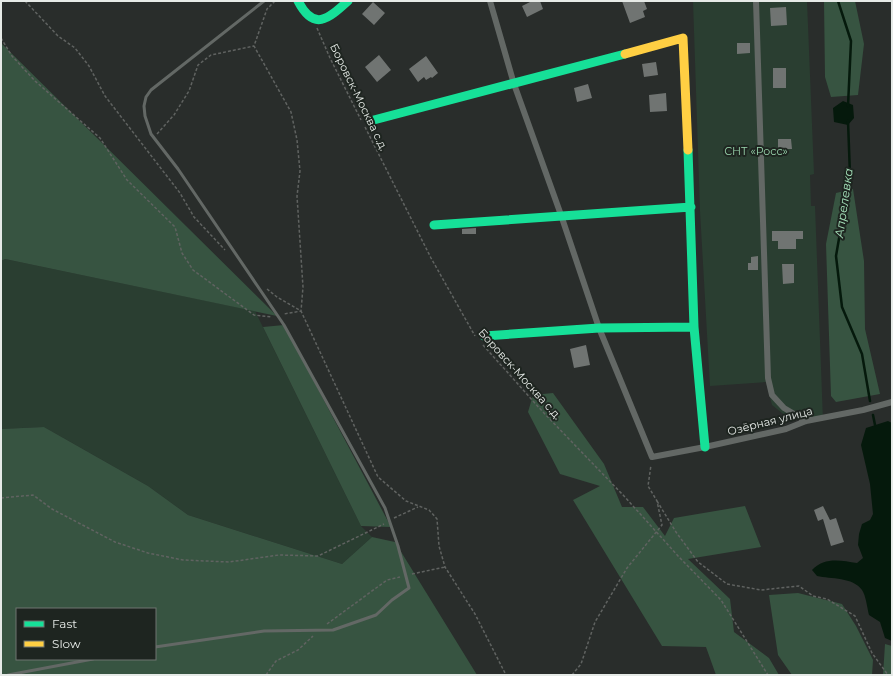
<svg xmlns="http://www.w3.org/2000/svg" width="893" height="676" font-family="Montserrat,sans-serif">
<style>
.green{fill:#2a3e31}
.forest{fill:#375441;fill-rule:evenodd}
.water{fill:#05190c}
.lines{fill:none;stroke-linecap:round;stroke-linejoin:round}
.stream{stroke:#05190c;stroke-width:2.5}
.building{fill:#707472}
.path{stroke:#606361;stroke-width:1.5;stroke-dasharray:3 2;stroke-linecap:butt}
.lane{stroke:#636865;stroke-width:3}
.street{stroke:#636865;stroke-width:6}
.fast{stroke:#16e098;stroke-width:9}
.slow{stroke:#ffcf43;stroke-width:9}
.labels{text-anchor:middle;stroke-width:4;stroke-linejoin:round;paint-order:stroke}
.street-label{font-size:11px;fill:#e6eae7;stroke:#1e2520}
.park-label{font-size:11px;fill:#9bd7af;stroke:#1e2520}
.water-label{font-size:12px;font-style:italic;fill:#a7e4bc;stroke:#1e2520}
</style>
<rect width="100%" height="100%" fill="#292d2b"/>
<path class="green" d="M693,1h114l7,173 -4,1 1,31h4l8,215 -36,-4 -15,-12 -6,-23 -56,4 -10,-175z
M5,259l250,52 106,215 11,11 -30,27 -154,-49 -40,-29 -104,-59 -43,2v-168z"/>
<path class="forest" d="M824,1h31l9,43 -6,51 -27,2 -6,-20z
M1,43l276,273 -272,-57 -4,2z
M853,189l11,72 1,68 15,65 -44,8 -5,-6 -5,-152 10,-51z
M284,325l107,202 -30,-1 -98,-199z
M553,393l51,71 18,43h21l22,29 9,-18 71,-12 16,41 -73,12 42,40 4,33 35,26 10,17h-63l-10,-28 -44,-1 -89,-146 27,-14 -40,-12 -32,-62 5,-17z
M44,427l104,59 40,29 154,49 30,-27 23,5 82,133h-476v-246zM17,609h138v50h-138z
M798,593l44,11 14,22 17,34 -1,15h-80l-14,-20 -9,-60z
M885,644l7,2v29h-9z"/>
<path class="water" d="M843,101l10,4 1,13 -6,7 -14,-3 -1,-14z
M888,421l4,2v218l-7,-3 -5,-16 -11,-7c-2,-8 -3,-19 -7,-25 -9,-13 -31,-11 -45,-14l-5,-6c12,-13 28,-10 45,-7l6,-5 -5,-13 1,-11 3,-10 8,-4 3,-6 -3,-30 -9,-39 5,-17z"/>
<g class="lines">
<path class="stream" d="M838,1l13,40 -3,65
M848,121l2,54 -14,81 6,51 20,47 8,47
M873,415l2,10"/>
</g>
<path class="building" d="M532,1h8l3,8 -16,8 -5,-11z
M622,1h22l3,8 -4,2 2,6 -15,6z
M373,2l12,11 -11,12 -12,-11z
M786,7l1,18 -16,1 -1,-18z
M737,43h13v10l-13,1z
M379,55l12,15 -14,12 -12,-15z
M426,56l12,17 -6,5 -1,-1 -5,3 -2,-3 -6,5 -9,-13z
M656,62l2,13 -14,2 -2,-13z
M773,68h13v20h-13z
M588,84l4,14 -15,4 -3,-14z
M666,93l1,18 -17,1 -1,-17z
M778,139h13l1,10h-6v5h-8z
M476,228v6h-14v-5z
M772,231h31v8h-7v10h-18v-8h-6z
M758,256v14h-10v-7h3v-6z
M782,264h12v19l-11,1z
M586,345l4,20 -16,3 -4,-19z
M823,506l7,14 6,-2 8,24 -13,4 -8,-27 -5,2 -4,-11z"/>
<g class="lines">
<path class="path" d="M25,1l33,35 17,12 14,18 16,30 75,97 14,24 31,33
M275,1l-8,8 -13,37 37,66 6,28 3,31 -3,25 6,91 -2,24 -17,3
M317,28l13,30 31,62
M1,38l11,18 23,25 65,57 27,42 48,47 7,26 11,17 61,45 18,2
M365,127l66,131 44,78
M157,134l17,-19 15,-24 9,-26 13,-10 43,-9
M267,289l10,8 24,14 77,166 28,24 23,9 8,9 2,27 6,21 30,47 31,61
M483,345l59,66 82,85 55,61 42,43 47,75
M1,498l32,-3 19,14 63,33 33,11 35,7 46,2 50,-7 39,1 66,-32
M657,501l19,31 22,30 29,22 34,6 38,-4 14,10 14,3 28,17 17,37 16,22
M394,518l24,-11
M412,574l33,-7
M327,624l60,-44 13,-3
M266,675l10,-14 22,-11 15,-14
M572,675l9,-11 14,-42 32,-54 35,-43 -5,-24 -9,-15 3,-21"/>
<path class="lane" d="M155,647l109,-16 69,-1 43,-15 16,-15 17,-12 -11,-42 -13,-38 -101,-183 -106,-156 -27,-35 -6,-18 -1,-10 2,-9 5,-7 113,-89
M8,675l85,-16"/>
<path class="street" d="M490,1l24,83 47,131 38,113 53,129 53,-10 81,-18 20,-8 57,-11 29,-8
M756,1l12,377 4,17 12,13 22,13"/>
<path class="fast" d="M298,1c16,31 30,18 50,0
M370,121l255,-67
M688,150l6,177 11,120
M434,225l257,-18
M484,336l115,-8 95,-1"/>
<path class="slow" d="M625,54l58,-16 5,112"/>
</g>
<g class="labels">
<g class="street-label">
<text transform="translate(359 97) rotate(64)" y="4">Боровск-Москва с.д.</text>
<text transform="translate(520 374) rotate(48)" y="4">Боровск-Москва с.д.</text>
<text transform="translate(770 421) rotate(-14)" y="4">Озёрная улица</text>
</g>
<g class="park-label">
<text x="756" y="155">СНТ «Росс»</text>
</g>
<g class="water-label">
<text transform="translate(844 203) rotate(-82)" y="4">Апрелевка</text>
</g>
</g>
<rect width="893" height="676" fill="none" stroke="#e6eae7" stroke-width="4"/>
<rect x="16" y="608" width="140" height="52" fill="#1e2520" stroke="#6e7470"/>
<rect x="24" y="621" width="20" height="6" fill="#16e098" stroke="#6e7470"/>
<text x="52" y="628" font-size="12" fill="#e6eae7">Fast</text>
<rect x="24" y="641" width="20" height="6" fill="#ffcf43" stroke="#6e7470"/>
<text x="52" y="648" font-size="12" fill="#e6eae7">Slow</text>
</svg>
